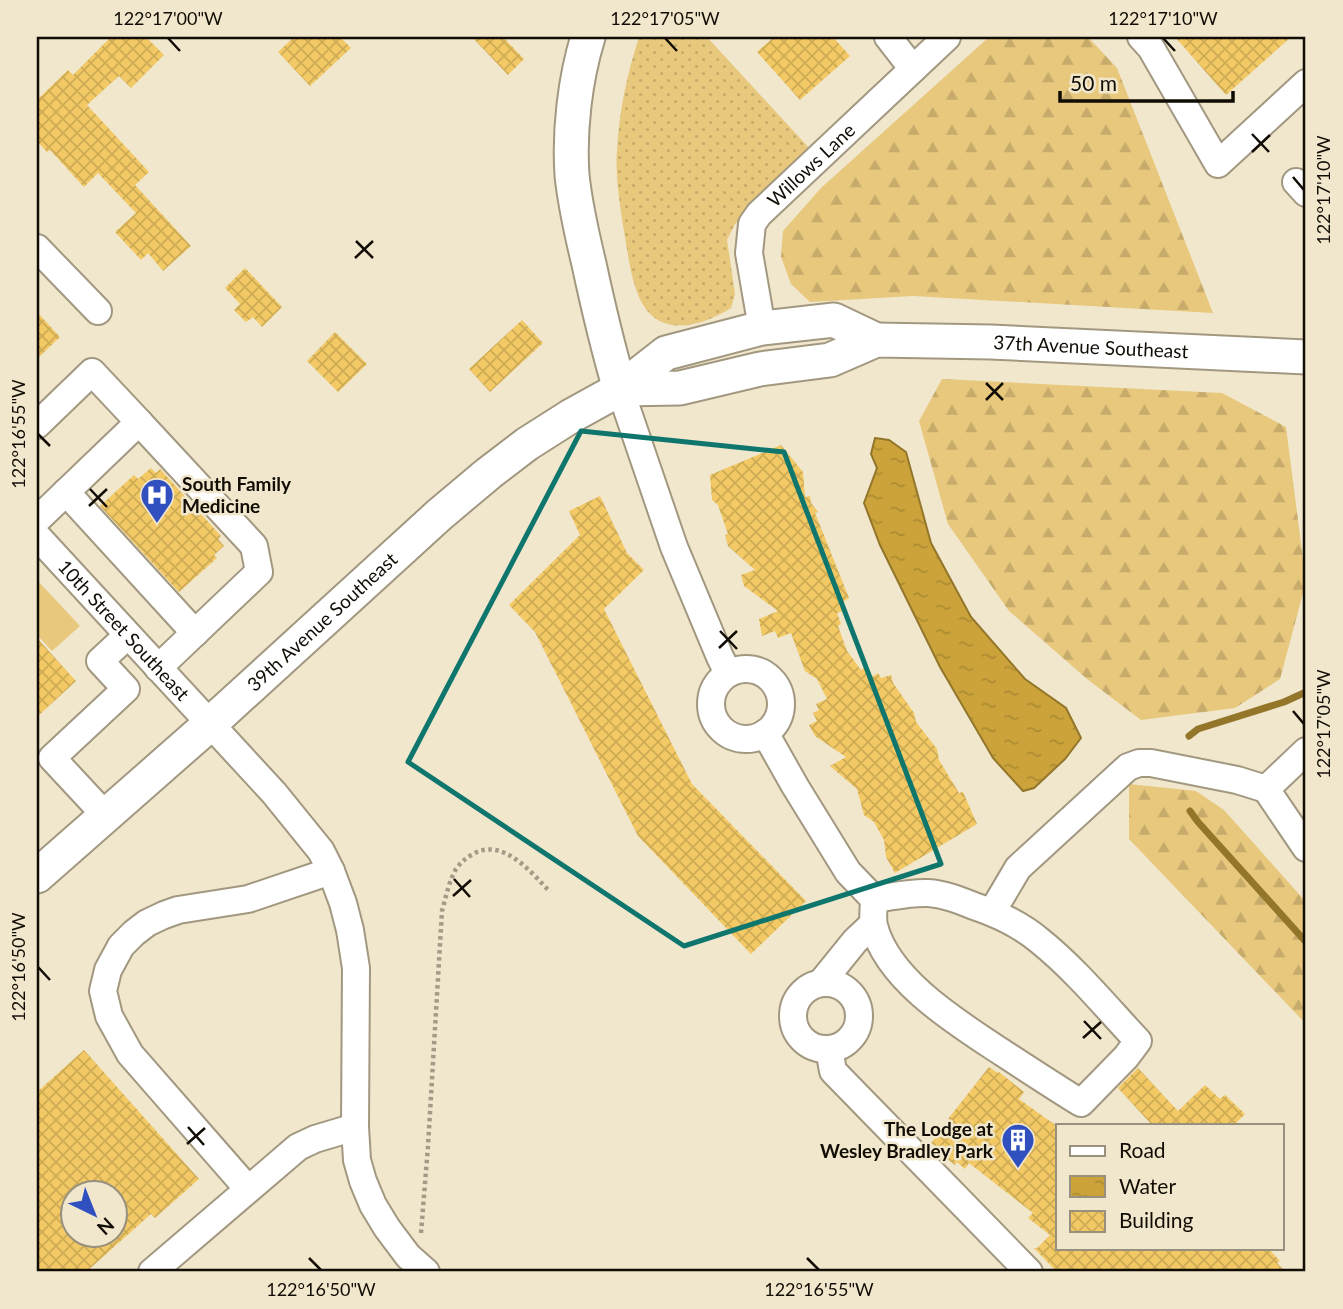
<svg xmlns="http://www.w3.org/2000/svg" width="1343" height="1309" font-family="Lato,sans-serif">
<style>
.grass{fill:url(#grass-dots)}
.forest{fill:url(#forest-firs)}
.park{fill:#e8c87d}
.water{fill:url(#water-ripples);stroke:#93762a;stroke-width:2}
.lines{fill:none;stroke-linecap:round;stroke-linejoin:round}
.stream{stroke:#93762a;stroke-width:7}
.building{fill:url(#building-cross-hatch);fill-rule:evenodd}
.minor-casing{stroke:#a29880;stroke-width:30}
.major-casing{stroke:#a29880;stroke-width:37}
.path{stroke:#a39b87;stroke-width:4.5;stroke-dasharray:3.5 3.5;stroke-linecap:butt}
.minor{stroke:#fff;stroke-width:26}
.major{stroke:#fff;stroke-width:33}
.marked{fill:none;stroke:#0f766e;stroke-width:5;stroke-linejoin:round}
.ticks{fill:none;stroke:#110d05;stroke-width:2.5}
.labels{text-anchor:middle;stroke-width:5;stroke-linejoin:round;paint-order:stroke}
.street-label{font-size:19px;fill:#110d05;stroke:#f1e7cd}
.poi-label{font-size:19px;font-weight:bold;fill:#110d05;stroke:#f1e7cd;text-anchor:start}
.neatline{fill:none;stroke:#110d05;stroke-width:2.5}
.ticks-label{font-size:18px;text-anchor:middle;fill:#110d05}
</style>
<defs>
<pattern id="grass-dots" width="8" height="8" patternUnits="userSpaceOnUse" patternTransform="scale(1.75)"><rect width="8" height="8" fill="#e8c87d"/><path d="M2 2h.1M6 6h.1" fill="none" stroke="#c6ab6b" stroke-width="1.8" stroke-linecap="round"/></pattern>
<pattern id="forest-firs" width="22" height="20" patternUnits="userSpaceOnUse" patternTransform="scale(1.75)"><rect width="22" height="20" fill="#e8c87d"/><path d="M5 1l3.5 6h-7zM16 11l3.5 6h-7z" fill="#c6ab6b"/></pattern>
<pattern id="water-ripples" width="26" height="14" patternUnits="userSpaceOnUse" patternTransform="scale(1.75)"><rect width="26" height="14" fill="#cba33a"/><path d="M2 4q2-2 4 0t4 0M15 11q2-2 4 0t4 0" fill="none" stroke="#ad8b32"/></pattern>
<pattern id="building-cross-hatch" width="8" height="8" patternUnits="userSpaceOnUse" patternTransform="scale(1.75)"><rect width="8" height="8" fill="#f2c964"/><path d="M0 0l8 8M0 8l8-8" fill="none" stroke="#ceab55"/></pattern>
</defs>
<rect width="100%" height="100%" fill="#f1e7cd"/>
<path class="grass" d="M639,37h68l103,112 -75,75 -8,16 8,54 -4,14c-27,17 -69,31 -89,-5 -11,-20 -14,-49 -18,-72 -4,-24 -9,-56 -7,-80 2,-39 10,-77 22,-114z"/>
<path class="forest" d="M989,37h99l29,31 96,245 -300,-17 -103,6 -19,-18 -10,-27 2,-26 38,-43z
M942,379l280,14 64,34 20,155 -26,97 -45,29 -94,12 -54,-41 -78,-68 -61,-87 -29,-103z
M1129,784l67,7 28,19 82,92v122l-177,-185z"/>
<path class="park" d="M37,580l43,46 -28,25 -15,-16z"/>
<path class="water" d="M875,438l14,2 17,12 25,91 40,74 54,62 41,29 15,30 -16,21 -31,29 -11,3 -30,-33 -53,-91 -60,-122 -16,-42 13,-35 -6,-14z"/>
<g class="lines">
<path class="stream" d="M1189,736l9,-7 86,-27 22,-10
M1190,811l8,11 108,120"/>
</g>
<path class="building" d="M111,37h35l18,18 -33,33 -12,-12 -32,29 62,67 -14,13 56,61 -28,25 -15,-18 -7,7 -26,-28 21,-19 -38,-40 -14,14 -34,-37 -3,2 -10,-11v-41l31,-30 5,5z
M294,37h46l11,11 -41,38 -32,-34z
M472,37h31l21,22 -16,16z
M774,37h59l17,19 -50,44 -43,-48z
M1175,37h116l-65,58z
M245,268l37,39 -20,20 -9,-10 -7,5 -12,-12 6,-6 -15,-16z
M37,312l23,25 -23,22z
M522,320l21,23 -53,49 -21,-23z
M335,332l32,32 -29,28 -31,-31z
M781,445l22,27 2,25 5,-1 1,7 7,9 -3,1 34,85 -6,4 3,8 -9,3 4,11 -3,2 9,25 14,19 3,-2 6,10 8,-5 3,5 10,-3 2,8 21,30 2,9 21,27 2,11 20,33 4,-1 14,32 -82,49 -9,-16 -2,-17 -10,-18 -10,-7 -7,-26 -27,-23 16,-9 -31,-21 -6,-11 8,-4 -4,-8 6,-3 -3,-6 11,-5 -10,-20 -12,-8 -14,-38 -13,5 -3,-7 -13,5 -3,-17 19,-8 -34,-25 -3,-11 14,-5 -27,-24 -3,-11 3,-1 -10,-29 -6,-5 -2,-25z
M151,468l5,5 4,-4 61,67 -3,3 6,7 -10,9 3,3 -38,34 -79,-86 34,-31 4,4z
M600,496l27,57 17,17 -40,39 88,175 114,117 -55,53 -113,-118 -103,-204 -26,-27 71,-70 -11,-24z
M37,638l39,43 -39,36z
M84,1050l115,129 -44,39 -4,-4 -65,58h-49v-180zM74,1194h42v42h-42z
M989,1067l9,6 1,-1 25,20 -5,7 39,28v121h210l12,13 -3,2 9,9h-229l-23,-24h3l13,-13 -22,-17 5,-5 -64,-50 -4,6 -8,-7 -2,3 -18,-14 2,-2 -8,-6 18,-23 -1,-1z
M1138,1068l40,43 27,-26 15,14 5,-4 20,19 -11,11h-82l-34,-37z"/>
<g class="lines">
<defs>
<g id="minor">
<path d="M888,37l25,32"/>
<path d="M1141,37l10,11 67,116 88,-81"/>
<path d="M1296,182l10,11"/>
<path d="M37,248l61,63"/>
<path id="s1" d="M762,328l-13,-75 3,-29 7,-10 188,-177"/>
<path d="M620,389l54,158 46,110 8,16"/>
<path d="M37,425l55,-53 47,50"/>
<path d="M66,492l129,141"/>
<path d="M37,520l102,-98 115,124 5,26 -101,96"/>
<path id="s2" d="M37,536l237,257 47,58 10,20 12,32 7,27 6,38 -1,159 2,33 6,21 10,24 14,23 21,28 18,16"/>
<circle cx="746" cy="704" r="35"/>
<path d="M765,733l30,53 53,86 26,27c0,9 -2,19 0,27 14,55 85,98 129,127 26,17 52,34 78,50l45,-46 12,-16c-31,-33 -62,-71 -98,-100 -19,-16 -42,-27 -66,-35 -15,-6 -30,-12 -46,-13 -18,-1 -37,4 -54,6"/>
<path d="M1306,751l-40,38 40,59"/>
<path d="M106,816l-54,-58 74,-69 -26,-28 28,-26"/>
<path d="M992,912l26,-44 110,-101 11,-4h12l86,17 29,9"/>
<circle cx="826" cy="1016" r="33"/>
<path d="M821,983l34,-42 18,-17"/>
<path d="M829,1049l4,22 196,201"/>
<path d="M248,1189l-118,-135 -21,-38 -6,-25 5,-21 13,-24 13,-13 13,-10 17,-8 14,-5 70,-11 83,-28"/>
<path d="M152,1272l146,-125 17,-8 40,-12"/>
</g>
<g id="major">
<path d="M588,37c-13,42 -19,94 -16,138 3,30 10,60 17,89 9,42 19,84 31,125"/>
<path id="s3" d="M620,389l60,-1 80,-19 70,-9 46,-20 115,2 315,15"/>
<path id="s4" d="M37,876l173,-152 229,-209 50,-42 38,-29 44,-28 49,-27 46,-36 96,-25 72,-8 42,20"/>
</g>
</defs>
<use href="#minor" class="minor-casing"/>
<use href="#major" class="major-casing"/>
<path class="path" d="M421,1233l7,-87 14,-235c4,-14 7,-30 14,-42 5,-7 10,-11 17,-15 30,-17 58,18 77,38"/>
<use href="#minor" class="minor"/>
<use href="#major" class="major"/>
</g>
<path class="marked" d="M581,431l203,21 157,412 -257,82 -276,-184z"/>
<path class="ticks" d="M168,38l12,13M665,38l12,13M1163,38l12,13M1252,134l17,18M1252,152l18,-17M1293,177l11,13M356,241l17,17M355,258l18,-17M986,383l17,17M986,400l17,-17M38,434l12,12M90,489l17,18M89,506l18,-17M720,631l17,18M719,648l18,-17M1293,711l11,13M454,879l16,18M453,896l18,-16M38,967l12,13M1084,1021l17,18M1083,1038l18,-16M188,1127l16,18M187,1144l18,-16M309,1258l12,12M807,1258l12,12"/>
<defs>
<symbol id="hospital-pin" viewBox="-11 -11 22 30"><path d="M0 17L-7.5 6A9.5 9.5 0 1 1 7.5 6Z" fill="#3150c0" stroke="#f1e7cd"/><path d="M-5-5h3v3.5h4V-5h3V5h-3V1.5h-4V5h-3Z" fill="#fff"/></symbol>
<symbol id="building-pin" viewBox="-11 -11 22 30"><path d="M0 17L-7.5 6A9.5 9.5 0 1 1 7.5 6Z" fill="#3150c0" stroke="#f1e7cd"/><path d="M-4-6H4V6H1V3H-1V6H-4ZM-2.5-4.3h1.7v1.8h-1.7ZM.8-4.3h1.7v1.8H.8ZM-2.5-1h1.7V.8h-1.7ZM.8-1h1.7V.8H.8Z" fill="#fff"/></symbol>
</defs>
<g fill-rule="evenodd">
<use href="#hospital-pin" x="138" y="476" width="38" height="52"/>
<use href="#building-pin" x="999" y="1121" width="38" height="52"/>
</g>
<g class="labels">
<g class="street-label">
<text dy="7" stroke="none"><textPath href="#s1" startOffset="189">Willows Lane</textPath></text>
<text dy="7" stroke="none"><textPath href="#s3" startOffset="478">37th Avenue Southeast</textPath></text>
<text dy="7" stroke="none"><textPath href="#s4" startOffset="382">39th Avenue Southeast</textPath></text>
<text dy="7" stroke="none"><textPath href="#s2" startOffset="128">10th Street Southeast</textPath></text>
</g>
<g class="poi-label">
<text x="182" y="491">South Family<tspan x="182" dy="22">Medicine</tspan></text>
<text x="993" y="1136" text-anchor="end">The Lodge at<tspan x="993" dy="22">Wesley Bradley Park</tspan></text>
</g>
</g>
<rect width="1343" height="1309" fill="none" stroke="#f1e7cd" stroke-width="77"/>
<rect x="1056" y="1124" width="228" height="126" fill="#f1e7cd" stroke="#97907d" stroke-width="2"/>
<rect x="1070" y="1146" width="35" height="10" fill="#ffffff" stroke="#97907d" stroke-width="2"/>
<text x="1119" y="1158" font-size="21" fill="#110d05">Road</text>
<rect x="1070" y="1176" width="35" height="21" fill="url(#water-ripples)" stroke="#97907d" stroke-width="2"/>
<text x="1119" y="1194" font-size="21" fill="#110d05">Water</text>
<rect x="1070" y="1211" width="35" height="21" fill="url(#building-cross-hatch)" stroke="#97907d" stroke-width="2"/>
<text x="1119" y="1228" font-size="21" fill="#110d05">Building</text>
<g transform="translate(94 1214) rotate(137)"><circle r="33" fill="#f1e7cd" stroke="#97907d" stroke-width="2"/>
<path d="M0-5L12 26L0 18L-12 26Z" fill="#3150c0"/>
<text y="-10" font-size="19" font-weight="bold" text-anchor="middle" fill="#110d05">N</text>
</g>
<path d="M1060 91v10h173v-10" fill="none" stroke="#110d05" stroke-width="3.5"/>
<text x="1070" y="91" font-size="21" fill="#110d05" stroke="#f1e7cd" stroke-width="5" paint-order="stroke">50 m</text>
<rect x="38" y="38" width="1266" height="1232" class="neatline"/>
<g class="ticks-label">
<text x="168" y="25">122°17'00"W</text>
<text x="665" y="25">122°17'05"W</text>
<text x="1163" y="25">122°17'10"W</text>
<text transform="translate(1324 190) rotate(-90)" y="6">122°17'10"W</text>
<text transform="translate(19 434) rotate(-90)" y="6">122°16'55"W</text>
<text transform="translate(1324 724) rotate(-90)" y="6">122°17'05"W</text>
<text transform="translate(19 967) rotate(-90)" y="6">122°16'50"W</text>
<text x="321" y="1296">122°16'50"W</text>
<text x="819" y="1296">122°16'55"W</text>
</g>
</svg>
